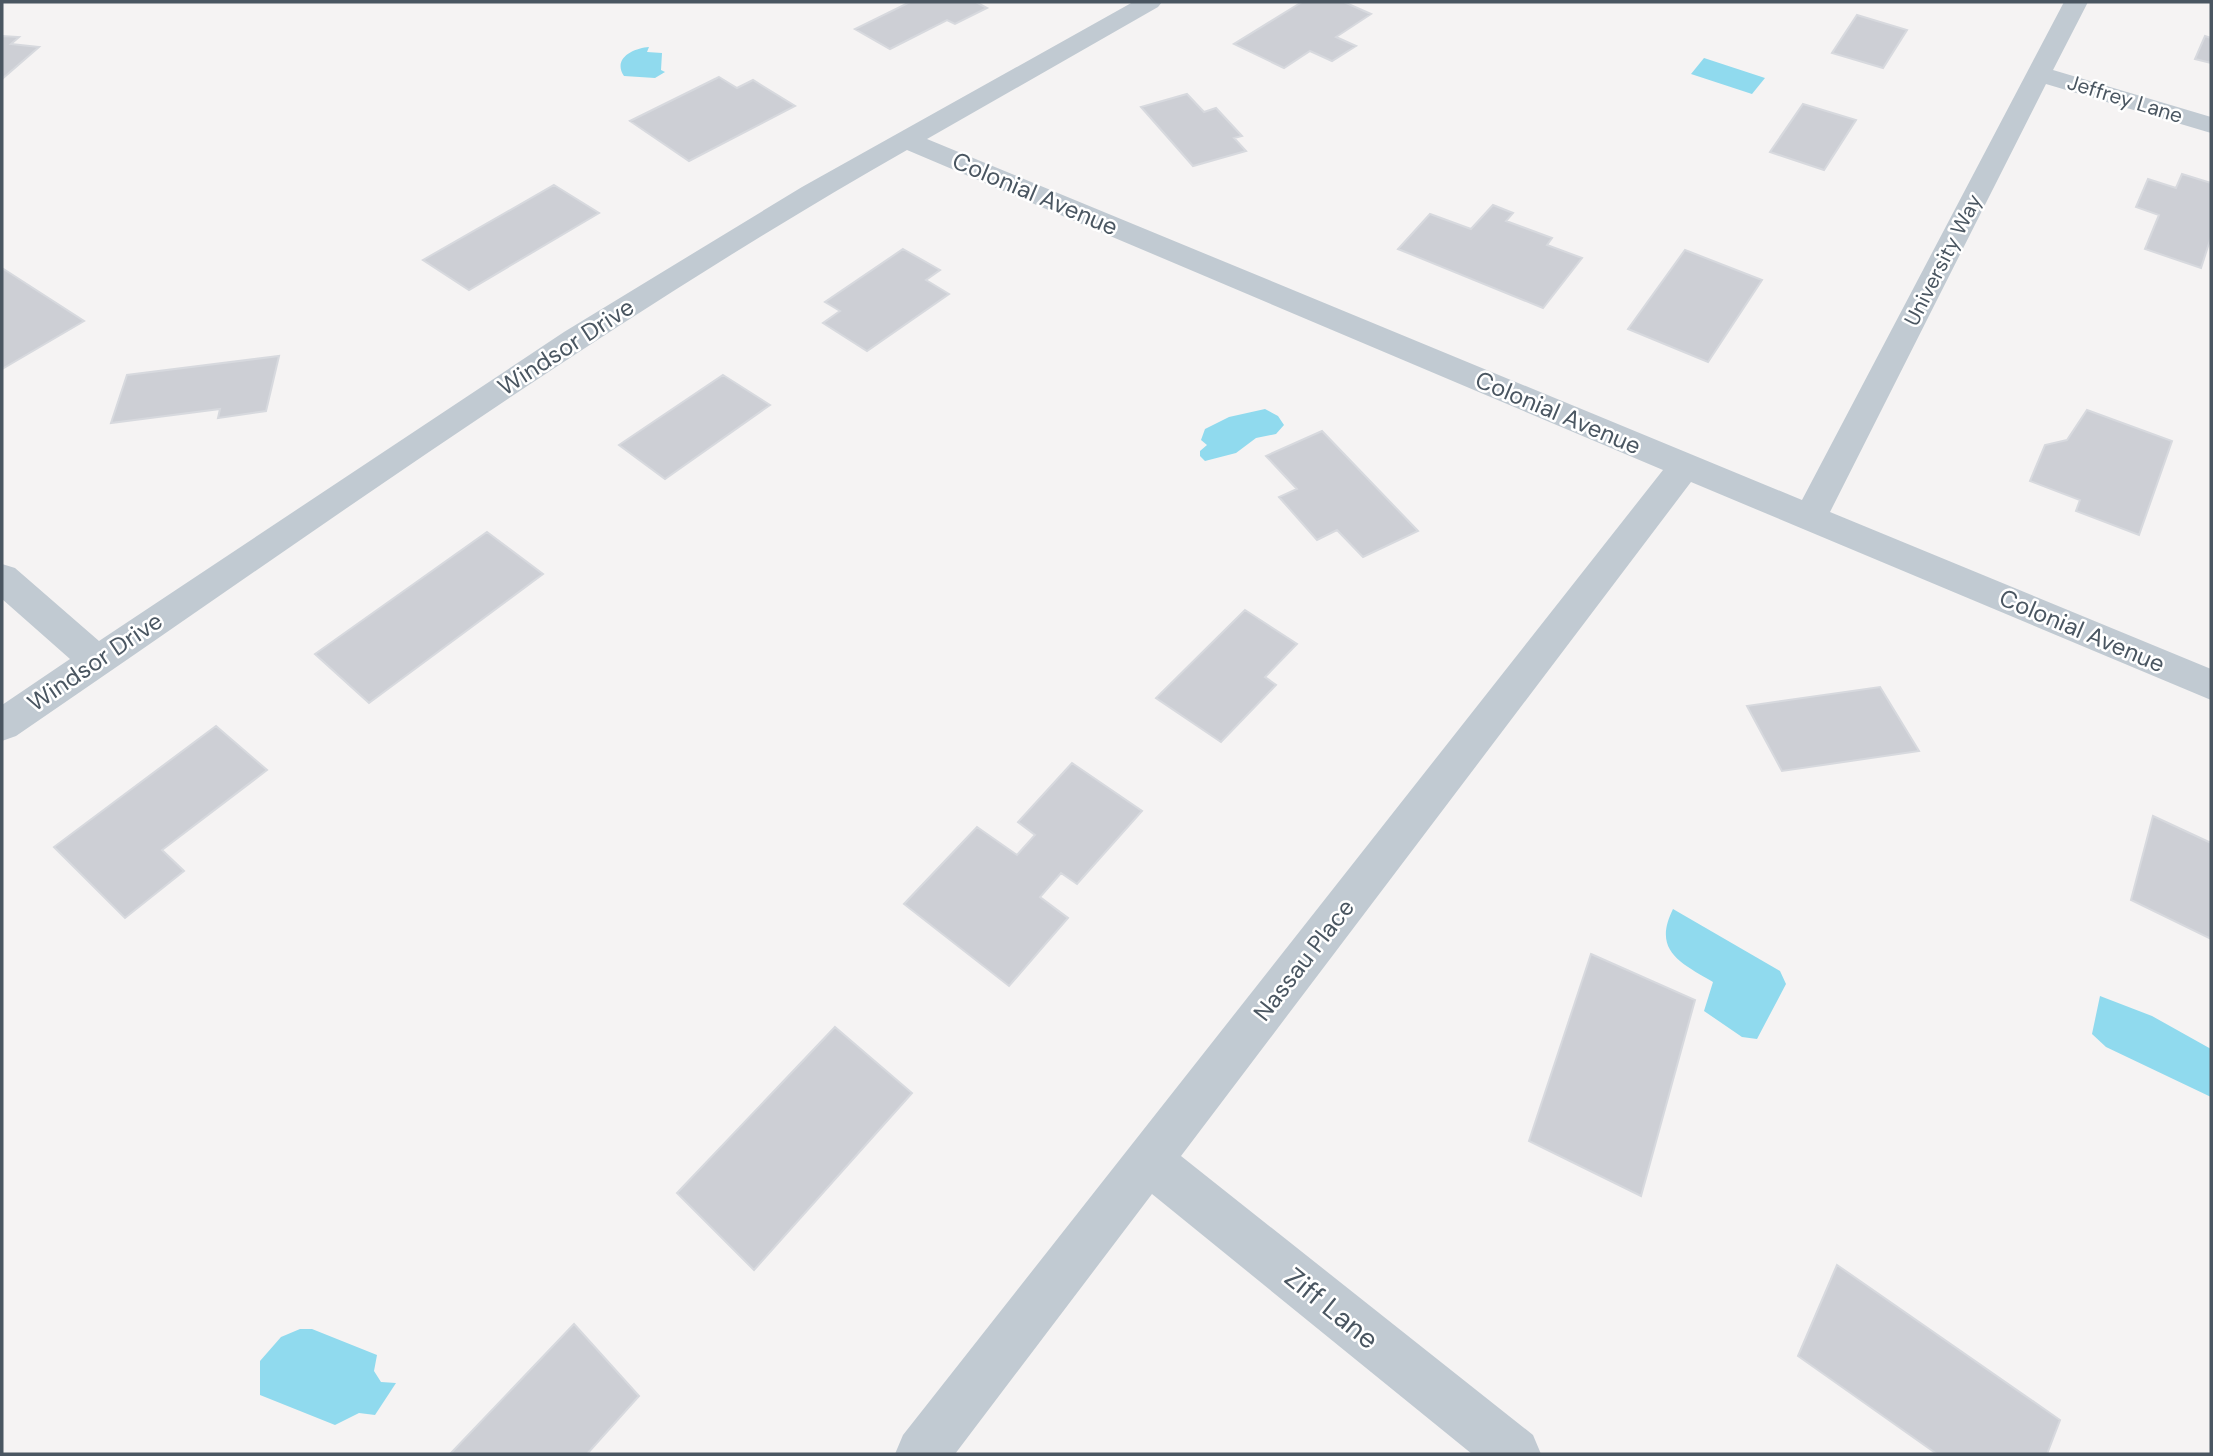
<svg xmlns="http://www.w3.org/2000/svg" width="2213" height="1456" font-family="'DM Sans',sans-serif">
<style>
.water{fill:#90daee}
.building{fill:#cdcfd5;stroke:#d7d9de;stroke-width:2}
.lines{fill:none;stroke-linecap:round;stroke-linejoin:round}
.street{fill:#c1cad2;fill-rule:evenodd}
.labels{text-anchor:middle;stroke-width:5;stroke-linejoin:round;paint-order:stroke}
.far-street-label{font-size:21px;fill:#4a5661;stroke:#fff}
.street-label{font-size:24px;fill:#4a5661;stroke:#fff}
.near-street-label{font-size:28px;fill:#4a5661;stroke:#fff}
</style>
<rect width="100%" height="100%" fill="#f5f3f3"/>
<path class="water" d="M649,47l-2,5 15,1 -1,17 4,2 -10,6 -31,-2c-12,-18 10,-28 25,-29z
M1704,58l61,20 -13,16 -61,-20z
M1265,409l13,7 6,9 -8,9 -20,4 -20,15 -31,8 -5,-5v-5l7,-6 -6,-5 4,-11 24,-12z
M1673,909l107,62 6,13 -29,55 -15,-2 -38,-26 9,-29c-32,-19 -61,-31 -40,-73z
M2100,996l52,20 59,33v48l-105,-50 -14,-13z
M300,1329h12l65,26 -3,16 7,11 15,1 -21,32 -16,-2 -24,12 -75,-30v-34l21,-24z"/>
<path class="building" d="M910,2h66l11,6 -32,16 -8,-4 -57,29 -35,-20z
M1302,2h42l27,12 -35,23 20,9 -24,15 -22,-10 -26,17 -50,-24z
M1857,15l50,15 -24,38 -51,-15z
M2,36l17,1 -8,7 28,3 -37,32z
M2205,36l6,2v25l-16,-4z
M719,77l18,11 16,-8 42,26 -106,55 -59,-40z
M1187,94l17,18 12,-4 26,28 -8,2 12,13 -53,15 -52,-59z
M1803,104l53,16 -32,50 -54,-18z
M2182,174l29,9v54l-10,31 -56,-19 14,-34 -23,-8 12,-28 28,9z
M554,185l45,28 -130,77 -46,-30z
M1493,205l20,8 -7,8 46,17 -5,7 35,13 -39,50 -145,-59 32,-35 41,15z
M903,249l37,21 -14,10 23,14 -82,57 -44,-28 17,-12 -15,-9z
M1685,250l77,30 -54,82 -80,-33z
M2,268l82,53 -82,48z
M279,356l-13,55 -48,7 2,-9 -109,14 16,-48z
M723,375l47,30 -105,74 -46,-34z
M2087,410l85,31 -33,94 -63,-24 4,-11 -50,-19 15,-36 22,-5z
M1322,431l96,100 -55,26 -26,-27 -20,10 -38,-43 18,-8 -31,-33z
M487,532l56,42 -174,129 -54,-49z
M1245,610l52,34 -32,33 11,8 -55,57 -65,-44z
M1880,687l39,64 -137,20 -35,-65z
M216,726l51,44 -105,80 22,21 -59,47 -71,-71z
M1072,763l70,48 -65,73 -16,-11 -21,24 28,21 -59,68 -105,-82 73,-77 40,28 18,-20 -17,-13z
M2153,816l58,27v96l-80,-39z
M1591,954l104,46 -54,196 -112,-55z
M835,1027l77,66 -158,177 -77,-77z
M1837,1265l223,155 -13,34h-110l-139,-98z
M574,1324l65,72 -52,58h-137z"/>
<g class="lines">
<path class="street" d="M1133,2h29l-4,5 -231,132 875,361 262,-498h24l-35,68 158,47v16l-165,-49 -216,428 381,157v31l-520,-218 -510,674 352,279 8,19h-69l-320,-260 -197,260h-60l8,-19 760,-965 -756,-320c-309,176 -598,386 -891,586l-14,5v-36l68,-46 -68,-60v-35l13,4 84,73 465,-309 238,-145z"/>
</g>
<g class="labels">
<g class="far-street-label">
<text transform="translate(2125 99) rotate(17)" y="7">Jeffrey Lane</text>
<text transform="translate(1943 260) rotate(-63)" y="7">University Way</text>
</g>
<g class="street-label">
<text transform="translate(1035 194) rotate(23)" y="8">Colonial Avenue</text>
<text transform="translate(566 347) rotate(-33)" y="8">Windsor Drive</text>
<text transform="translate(1558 413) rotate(23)" y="8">Colonial Avenue</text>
<text transform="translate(2082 631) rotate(23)" y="8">Colonial Avenue</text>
<text transform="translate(95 662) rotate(-34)" y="8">Windsor Drive</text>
<text transform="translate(1304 960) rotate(-52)" y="8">Nassau Place</text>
</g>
<g class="near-street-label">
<text transform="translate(1332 1308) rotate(39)" y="10">Ziff Lane</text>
</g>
</g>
<rect width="2213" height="1456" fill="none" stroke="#4a5661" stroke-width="7"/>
</svg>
